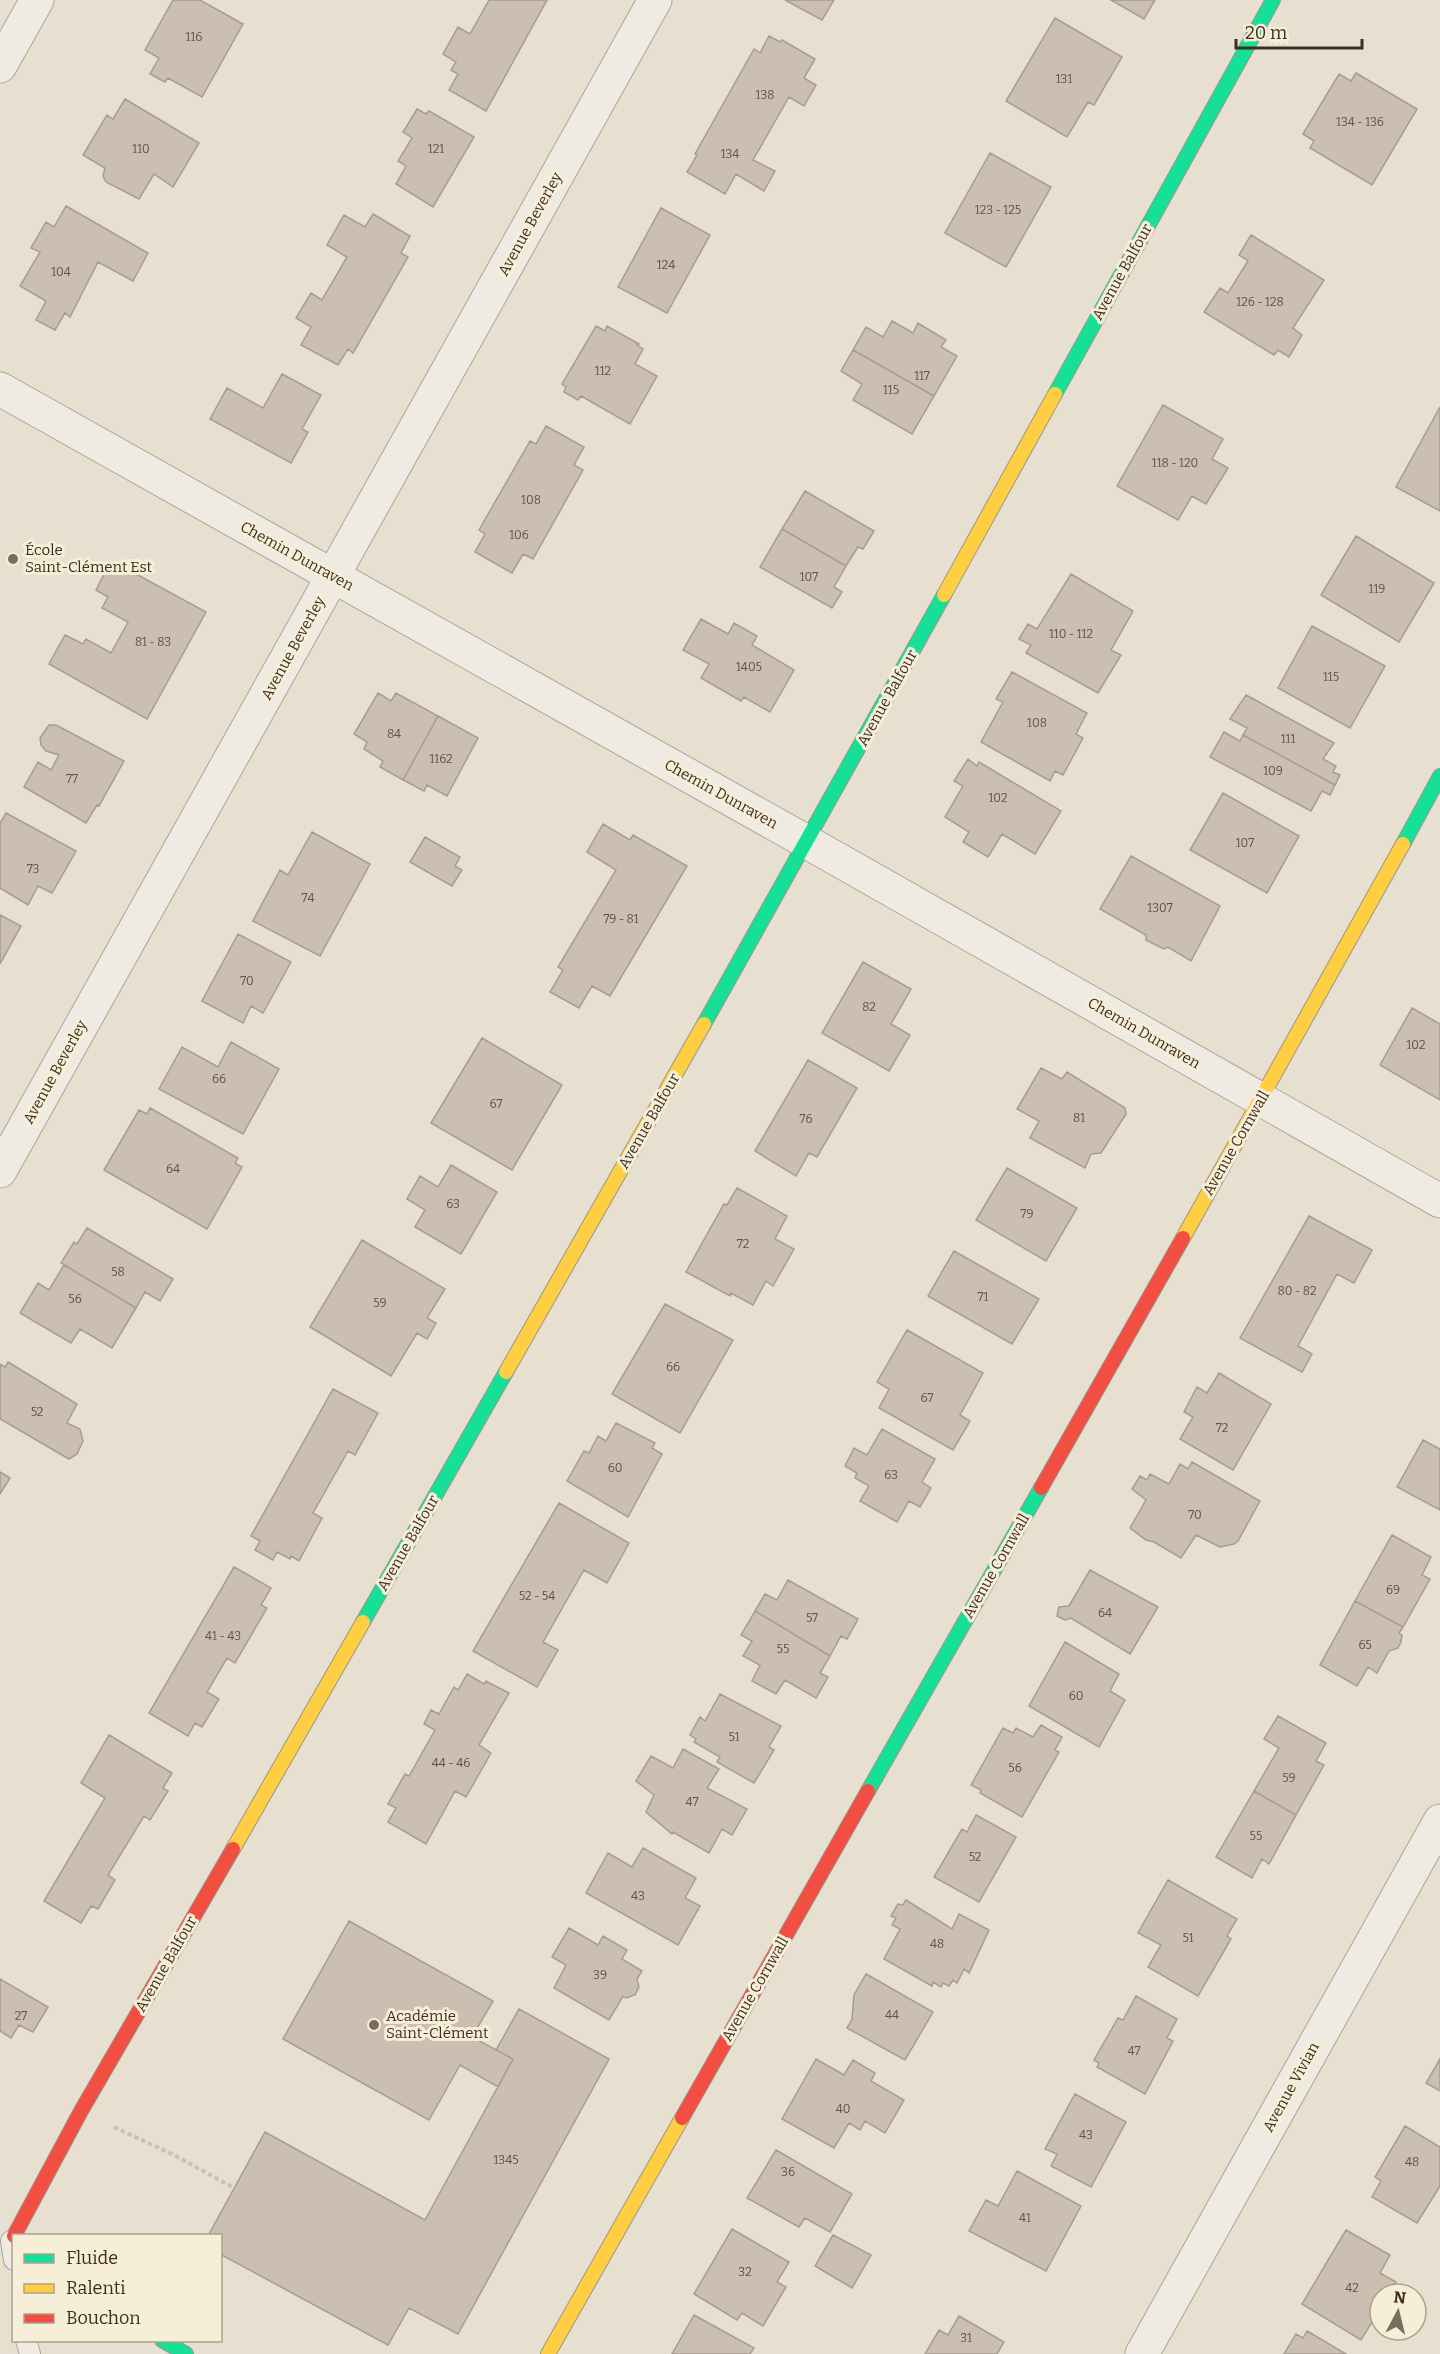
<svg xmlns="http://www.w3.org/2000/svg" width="1440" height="2354" font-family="Bitter,serif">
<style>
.building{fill:#cbbfb2;stroke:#a89c90;stroke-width:1.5}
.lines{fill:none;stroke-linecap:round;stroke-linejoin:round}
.lane-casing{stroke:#ada599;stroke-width:22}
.street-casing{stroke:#ada599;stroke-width:35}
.fast-casing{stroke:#9c958a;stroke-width:16}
.slow-casing{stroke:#9c958a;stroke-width:16}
.jam-casing{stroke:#9c958a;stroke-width:16}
.path{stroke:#c8c2b9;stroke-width:4;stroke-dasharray:4.5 3;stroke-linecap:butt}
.lane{stroke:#efebe3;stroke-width:20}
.street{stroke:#efebe3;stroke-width:33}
.fast{stroke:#16e098;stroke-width:14}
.slow{stroke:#ffcf43;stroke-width:14}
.jam{stroke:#f24e42;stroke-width:14}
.poi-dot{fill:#786c5e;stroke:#f7eed8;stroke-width:2}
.labels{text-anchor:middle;stroke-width:6;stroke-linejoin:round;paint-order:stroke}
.number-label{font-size:12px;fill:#605244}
.street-label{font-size:15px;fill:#3d2e20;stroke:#f7eed8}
.poi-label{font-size:15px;fill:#3d2e20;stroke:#f7eed8;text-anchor:start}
</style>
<rect width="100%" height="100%" fill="#e7e0d1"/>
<path class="building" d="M173,0h27l43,24 -41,73 -34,-19 -3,4 -15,-8 9,-16 -14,-8z
M489,0h58l-61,111 -37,-21 9,-16 -7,-4 5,-8 -13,-8 15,-27 12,7z
M785,0h49l-12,20z
M1111,0h44l-11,19z
M1055,18l67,39 -28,48 -6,-3 -21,35 -61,-36z
M769,36l11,6 2,-2 33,19 -11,19 12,7 -12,21 -15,-9 -36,63 22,11 -11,20 -28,-17 -11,20 -38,-22 10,-17 -2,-1 59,-105 6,4z
M1356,73l61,36 -45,76 -62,-37 4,-7 -11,-7 36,-60 12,7z
M125,99l74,44 -26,44 -19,-13 -15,25 -33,-17 -3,-6 2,-8 -22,-13 24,-40 6,4z
M417,109l9,5 3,-3 45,26 -41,70 -37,-23 10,-18 -8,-5 14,-23 -9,-6z
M990,153l61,34 -45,80 -61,-34z
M66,206l82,47 -15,28 -35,-19 -28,55 -5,-4 -10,17 -19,-10 10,-19 -26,-15 20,-34 -9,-4 15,-26 8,5z
M661,208l49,27 -43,78 -49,-26z
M373,214l37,22 -9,17 7,4 -55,96 -5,-4 -10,16 -37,-20 10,-18 -15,-9 15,-25 11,7 25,-43 -20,-12 17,-30 21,12z
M1251,235l73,45 -31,48 9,7 -13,22 -11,-7 -4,5 -70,-43 16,-24 8,5 20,-32 -9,-6z
M892,321l21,12 5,-10 28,17 -5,7 16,9 -23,40 -81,-46 13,-23 17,10z
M596,326l9,5 2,-5 32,18 -2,1 6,4 -8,15 22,12 -27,48 -49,-28 -3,4 -14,-8 2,-5 -4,-3z
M853,350l81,46 -22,38 -59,-34 9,-16 -21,-13z
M282,374l39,21 -19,34 6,3 -17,31 -81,-44 17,-31 36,20z
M1163,405l60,34 -11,20 16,9 -22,36 -14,-8 -14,24 -61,-34z
M1440,407v104l-44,-24z
M546,426l38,21 -10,18 9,5 -50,89 -10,-5 -11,19 -37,-21 10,-18 -6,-4 51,-89 6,3z
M805,491l69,40 -11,18 -5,-2 -12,19 -64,-37z
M782,529l64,37 -12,21 8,5 -10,16 -72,-41z
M1356,536l78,47 -35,59 -78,-47z
M110,563l13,7 2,-2 81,44 -59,107 -98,-55 16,-29 18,9 3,-5 25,14 17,-31 -26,-14 6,-11 -12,-7z
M1071,574l62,37 -22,39 10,5 -23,38 -72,-40 5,-8 -12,-6 9,-15 9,5z
M701,619l27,15 6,-11 23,13 -5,9 42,25 -24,42 -26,-15 -3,4 -40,-23 8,-14 -26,-14z
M1312,626l73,40 -35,62 -72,-40z
M1012,672l75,41 -11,21 7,4 -20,37 -8,-4 -5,10 -69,-39 22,-40 -7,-3z
M378,693l13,8 5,-8 42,23 -35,64 -23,-13 3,-6 -19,-12 3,-7 -13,-8z
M1246,695l88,48 -11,16 13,7 -3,6 7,3 -5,10 -92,-50 4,-7 -17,-9z
M438,716l40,22 -31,58 -20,-11 -3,6 -21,-11z
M49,725h7l68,36 -25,45 -2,-1 -11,18 -62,-36 14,-25 13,8 8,-15 -13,-4 -5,-6 -1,-7z
M1224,732l16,9 3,-6 92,50 -5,10 -8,-4 -11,20 -101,-54z
M968,759l9,7 2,-4 82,49 -26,43 -33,-20 -14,23 -25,-15 6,-10 -24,-15 18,-31 -9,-5z
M1223,793l76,43 -32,57 -77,-43z
M6,813l70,38 -24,42 -14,-7 -10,19 -28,-17v-65z
M603,824l27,16 3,-5 54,31 -77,130 -18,-10 -13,22 -29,-16 13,-22 -5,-3 58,-97 -29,-18z
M312,832l58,32 -50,92 -67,-35 27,-51 8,5z
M425,837l35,20 -5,9 7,4 -10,16 -42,-24z
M1131,856l89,50 -29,55 -23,-14 -4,2 -18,-9v-5l-46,-26z
M0,915l21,11 -21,38z
M238,934l53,28 -28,51 -12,-7 -8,17 -41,-22z
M863,962l48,27 -20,35 19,11 -21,36 -67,-38z
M1412,1008l28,16v76l-60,-35z
M482,1038l80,47 -50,85 -81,-47z
M231,1042l48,27 -36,65 -84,-45 23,-42 36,20z
M808,1060l49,28 -40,69 -8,-4 -13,23 -41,-25z
M1041,1068l21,11 5,-7 58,36 1,6 -25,39 -10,1 -6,14 -55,-30 9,-17 -22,-12z
M150,1108l88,50 -3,5 7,4 -35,62 -103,-59 35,-60 8,4z
M451,1165l46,27 -36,62 -46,-27 10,-17 -18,-11 13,-23 18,11z
M1007,1168l70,40 -31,53 -70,-41z
M737,1188l50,28 -12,23 19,10 -21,37 -7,-5 -13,24 -22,-12 -1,3 -44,-24 38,-68 3,1z
M1309,1216l63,34 -18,33 -17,-9 -39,72 14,8 -10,18 -62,-34z
M87,1228l86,51 -13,22 -15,-9 -9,16 -75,-45 13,-21 3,2z
M362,1240l83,49 -18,29 9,5 -9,16 -10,-6 -26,43 -81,-49z
M954,1251l85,48 -27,45 -84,-48z
M64,1265l72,43 -24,40 -32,-19 -9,14 -51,-30 18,-30 11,7z
M665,1304l68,36 -53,93 -68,-39z
M907,1330l76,43 -23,42 10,6 -17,29 -74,-42 10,-19 -12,-7z
M8,1362l69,42 -10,19 13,6 3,12 -6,13 -8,5 -69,-40v-55l5,3z
M1219,1373l52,31 -38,66 -53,-31 13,-22 -9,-5 13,-25 10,6z
M333,1389l45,24 -23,42 -7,-4 -35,62 9,5 -23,43 -8,-5 -1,3 -13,-7 -4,8 -18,-10 5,-9 -9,-5z
M616,1423l39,20 -3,5 10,6 -34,63 -61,-36 17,-30 5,2 9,-17 8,5z
M882,1429l53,30 -13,23 9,6 -11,19 -11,-6 -12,21 -37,-21 9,-15 -14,-8 2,-5 -12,-7 9,-18 13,7z
M1423,1440l17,9v61l-43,-23z
M1192,1462l68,39 -22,40 -4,3 -14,3 -24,-12 -15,23 -27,-16 -8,-2 -16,-12 16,-28 -14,-11 8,-13 7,4 3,-6 19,10 11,-20 8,5z
M0,1472l10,6 -10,16z
M559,1503l70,40 -22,40 -23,-13 -41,72 15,8 -21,37 -64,-36z
M1392,1535l39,22 -9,18 8,4 -27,48 -48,-26z
M234,1567l37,21 -10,17 6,3 -32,55 -8,-5 -20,34 12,7 -17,28 -7,-4 -7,13 -39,-23z
M1090,1570l68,37 -28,47 -59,-36 -6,2 -8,-4 2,-9 10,-1z
M788,1580l70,39 -11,20 -6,-3 -11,20 -75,-45 10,-17 12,6z
M1355,1601l48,26 -4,6 3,2 -1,7 -3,6 -9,3 -12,22 -9,-6 -11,19 -37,-21z
M755,1611l75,45 -10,17 8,4 -12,21 -31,-18 -9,14 -24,-13 8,-16 -17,-9 9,-15 -11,-6z
M1065,1642l54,32 -9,17 15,9 -26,47 -70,-41z
M467,1674l17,10 2,-3 23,12 -30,52 12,8 -25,44 -11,-6 -29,53 -38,-22 8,-14 -8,-4 17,-30 4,2 26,-46 -11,-6 7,-14 8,4 15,-27 4,3z
M720,1694l61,32 -12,21 5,3 -20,33 -37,-21 3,-5 -26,-15 2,-3 -6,-4 10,-18 5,4z
M1278,1716l48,27 -10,18 8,4 -28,50 -42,-24 25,-43 -15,-9z
M1041,1725l21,12 -7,13 4,2 -37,65 -42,-24 1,-3 -10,-5 32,-57 10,5 3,-5 17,9z
M109,1735l63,38 -9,15 5,3 -18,29 -6,-4 -36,59 7,5 -17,29 -7,-3 -10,17 -37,-22 61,-103 -24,-15z
M683,1749l36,20 -12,19 40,21 -15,26 -10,-6 -13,24 -36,-21 -1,2 -26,-22 8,-17 -18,-14 15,-25 22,12z
M1254,1791l42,24 -27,49 -7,-5 -10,19 -36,-21z
M976,1815l40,22 -37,65 -45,-25 28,-48 5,3z
M643,1848l53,30 -11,20 15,8 -22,39 -92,-52 22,-40 24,14z
M1168,1880l69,39 -10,17 4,3 -33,57 -50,-29 13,-22 -23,-12z
M906,1900l46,29 7,-15 30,16 -20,43 -5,-4 -7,14 -4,-3 -4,6 -6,-3 -2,4 -8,-5 -1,4 -48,-27 16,-30 -8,-4 4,-7 -5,-2 7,-12 5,1z
M349,1921l144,80 -21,36 41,22 -15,28 -38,-22 -31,55 -146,-81z
M569,1928l29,17 5,-9 24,14 -5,9 20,12 -5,8 2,8 -4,8 -9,3 -3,-2 -14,24 -55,-32 12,-23 -14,-8z
M866,1974l67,38 -28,48 -58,-32 5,-9 2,-24z
M0,1979l48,28 -15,25 -14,-7 -8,13 -11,-7z
M1136,1996l41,23 -10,19 6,3 -28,53 -48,-27 2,-4 -5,-3 24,-42 5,2z
M519,2009l90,50 -151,275 -49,-26 -21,37 -168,-91v-18h-12l57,-104 160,88 88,-161 -17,-9z
M816,2059l28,16 9,-15 22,13 -4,8 33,19 -19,33 -20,-12 -5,9 -11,-7 -15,25 -52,-29z
M1440,2059v32l-14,-8z
M1075,2094l51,28 -35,65 -40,-21 6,-12 -12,-5z
M1405,2126l35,21v39l-23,37 -45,-26 9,-16 -6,-4z
M776,2150l76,44 -22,38 -25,-14 -6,9 -52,-29z
M1017,2171l64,35 -35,65 -77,-40 17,-31 12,6z
M732,2229l57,33 -12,20 9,5 -23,39 -21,-13 -5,7 -43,-26z
M1346,2230l44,25 -10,18 16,9 -7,12h-9v15l-19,31 -59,-36z
M833,2235l38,20 -19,33 -37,-22z
M694,2315l60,33 -4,6h-78z
M959,2316l45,26 -7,12h-72l14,-24 9,5z
M1307,2331l39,23h-62l12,-20 7,4z"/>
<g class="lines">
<defs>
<path id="lane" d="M11,2241l3,19
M26,2340l4,14"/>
<path id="street" d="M0,66l37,-66
M0,389l807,453 633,359
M0,1171l655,-1171
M1142,2354l298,-533"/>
<path id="fast" d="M1055,394l218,-394
M1403,844l37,-68
M704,1024l240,-429
M363,1622l143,-250
M868,1791l173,-303
M162,2340l24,14"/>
<path id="slow" d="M944,595l111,-201
M1183,1238l220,-394
M506,1372l198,-348
M233,1849l130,-227
M548,2354l134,-236"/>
<path id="jam" d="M1041,1488l142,-250
M682,2118l186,-327
M14,2236l67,-125 152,-262"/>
</defs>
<use href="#lane" class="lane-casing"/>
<use href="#street" class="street-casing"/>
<use href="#fast" class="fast-casing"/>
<use href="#slow" class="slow-casing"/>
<use href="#jam" class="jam-casing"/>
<path class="path" d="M114,2127l60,28 60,33"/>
<use href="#lane" class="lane"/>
<use href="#street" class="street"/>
<use href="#fast" class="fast"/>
<use href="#slow" class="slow"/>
<use href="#jam" class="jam"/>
</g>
<g class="poi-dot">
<circle cx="13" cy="559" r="6"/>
<circle cx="374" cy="2025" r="6"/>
</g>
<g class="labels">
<g class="number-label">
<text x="194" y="41">116</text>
<text x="1064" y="83">131</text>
<text x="765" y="99">138</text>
<text x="1360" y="126">134 - 136</text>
<text x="141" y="153">110</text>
<text x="436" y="153">121</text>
<text x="730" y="158">134</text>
<text x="998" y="214">123 - 125</text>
<text x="666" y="269">124</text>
<text x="61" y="276">104</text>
<text x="1260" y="306">126 - 128</text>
<text x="603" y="375">112</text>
<text x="922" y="380">117</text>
<text x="891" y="394">115</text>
<text x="1175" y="467">118 - 120</text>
<text x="531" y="504">108</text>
<text x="519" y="539">106</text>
<text x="809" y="581">107</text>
<text x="1377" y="593">119</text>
<text x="1071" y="638">110 - 112</text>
<text x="153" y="646">81 - 83</text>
<text x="749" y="671">1405</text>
<text x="1331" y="681">115</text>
<text x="1037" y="727">108</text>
<text x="394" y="738">84</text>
<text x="1288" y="743">111</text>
<text x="441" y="763">1162</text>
<text x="1273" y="775">109</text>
<text x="72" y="783">77</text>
<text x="998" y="802">102</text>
<text x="1245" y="847">107</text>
<text x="33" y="873">73</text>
<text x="308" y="902">74</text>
<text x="1160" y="912">1307</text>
<text x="621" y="923">79 - 81</text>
<text x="247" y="985">70</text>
<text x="869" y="1011">82</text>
<text x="1416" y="1049">102</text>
<text x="219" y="1083">66</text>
<text x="496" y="1108">67</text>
<text x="1079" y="1122">81</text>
<text x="806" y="1123">76</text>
<text x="173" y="1173">64</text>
<text x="453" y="1208">63</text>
<text x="1027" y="1218">79</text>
<text x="743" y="1248">72</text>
<text x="118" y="1276">58</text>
<text x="1297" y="1295">80 - 82</text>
<text x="983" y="1301">71</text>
<text x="75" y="1303">56</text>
<text x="380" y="1307">59</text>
<text x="673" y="1371">66</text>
<text x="927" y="1402">67</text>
<text x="37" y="1416">52</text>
<text x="1222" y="1432">72</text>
<text x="615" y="1472">60</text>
<text x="891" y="1479">63</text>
<text x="1195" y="1519">70</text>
<text x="1393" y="1594">69</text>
<text x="537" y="1600">52 - 54</text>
<text x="1105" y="1617">64</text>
<text x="812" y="1622">57</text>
<text x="223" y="1640">41 - 43</text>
<text x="1365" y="1649">65</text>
<text x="783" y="1653">55</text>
<text x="1076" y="1700">60</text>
<text x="734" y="1741">51</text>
<text x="451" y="1767">44 - 46</text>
<text x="1015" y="1772">56</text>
<text x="1289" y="1782">59</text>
<text x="692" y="1806">47</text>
<text x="1256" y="1840">55</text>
<text x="975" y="1861">52</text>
<text x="638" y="1900">43</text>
<text x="1188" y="1942">51</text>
<text x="937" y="1948">48</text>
<text x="600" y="1979">39</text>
<text x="892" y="2019">44</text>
<text x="21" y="2020">27</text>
<text x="1134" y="2055">47</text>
<text x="843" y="2113">40</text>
<text x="1086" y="2139">43</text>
<text x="506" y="2164">1345</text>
<text x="1412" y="2166">48</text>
<text x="788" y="2176">36</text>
<text x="1025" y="2222">41</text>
<text x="745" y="2276">32</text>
<text x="1352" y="2292">42</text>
<text x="966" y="2342">31</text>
</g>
<g class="street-label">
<text transform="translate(530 224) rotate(-61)" y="5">Avenue Beverley</text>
<text transform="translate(1122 272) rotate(-61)" y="5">Avenue Balfour</text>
<text transform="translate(297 556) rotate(29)" y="5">Chemin Dunraven</text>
<text transform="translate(293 648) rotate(-61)" y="5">Avenue Beverley</text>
<text transform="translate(887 698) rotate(-61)" y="5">Avenue Balfour</text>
<text transform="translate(721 794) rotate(29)" y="5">Chemin Dunraven</text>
<text transform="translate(1144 1033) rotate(30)" y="5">Chemin Dunraven</text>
<text transform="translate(55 1072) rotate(-61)" y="5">Avenue Beverley</text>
<text transform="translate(649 1121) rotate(-60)" y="5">Avenue Balfour</text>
<text transform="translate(1236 1143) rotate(-60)" y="5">Avenue Cornwall</text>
<text transform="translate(408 1543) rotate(-60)" y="5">Avenue Balfour</text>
<text transform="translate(996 1566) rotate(-60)" y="5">Avenue Cornwall</text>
<text transform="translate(166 1964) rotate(-60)" y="5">Avenue Balfour</text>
<text transform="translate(755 1989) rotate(-60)" y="5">Avenue Cornwall</text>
<text transform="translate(1291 2087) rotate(-61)" y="5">Avenue Vivian</text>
</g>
<g class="poi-label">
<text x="25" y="555">École<tspan x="25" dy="17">Saint-Clément Est</tspan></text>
<text x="386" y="2021">Académie<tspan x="386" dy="17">Saint-Clément</tspan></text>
</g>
</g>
<rect x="12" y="2234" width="210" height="108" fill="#f7eed8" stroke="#ada18e" stroke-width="1.5"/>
<rect x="24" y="2254" width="30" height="9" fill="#16e098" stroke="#ada18e" stroke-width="1.5"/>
<text x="66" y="2264" font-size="18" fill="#3d2e20">Fluide</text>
<rect x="24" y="2284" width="30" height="9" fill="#ffcf43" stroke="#ada18e" stroke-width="1.5"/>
<text x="66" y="2294" font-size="18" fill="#3d2e20">Ralenti</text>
<rect x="24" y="2314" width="30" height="9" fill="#f24e42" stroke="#ada18e" stroke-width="1.5"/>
<text x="66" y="2324" font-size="18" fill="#3d2e20">Bouchon</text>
<g transform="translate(1398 2312) rotate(7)"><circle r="28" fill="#f7eed8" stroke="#ada18e" stroke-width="1.5"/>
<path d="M0-4.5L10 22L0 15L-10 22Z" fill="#786c5e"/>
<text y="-9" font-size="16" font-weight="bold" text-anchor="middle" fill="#3d2e20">N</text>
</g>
<path d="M1236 39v9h126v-9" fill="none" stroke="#3d2e20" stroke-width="3"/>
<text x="1245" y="39" font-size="18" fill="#3d2e20" stroke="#f7eed8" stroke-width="4.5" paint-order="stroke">20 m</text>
</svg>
